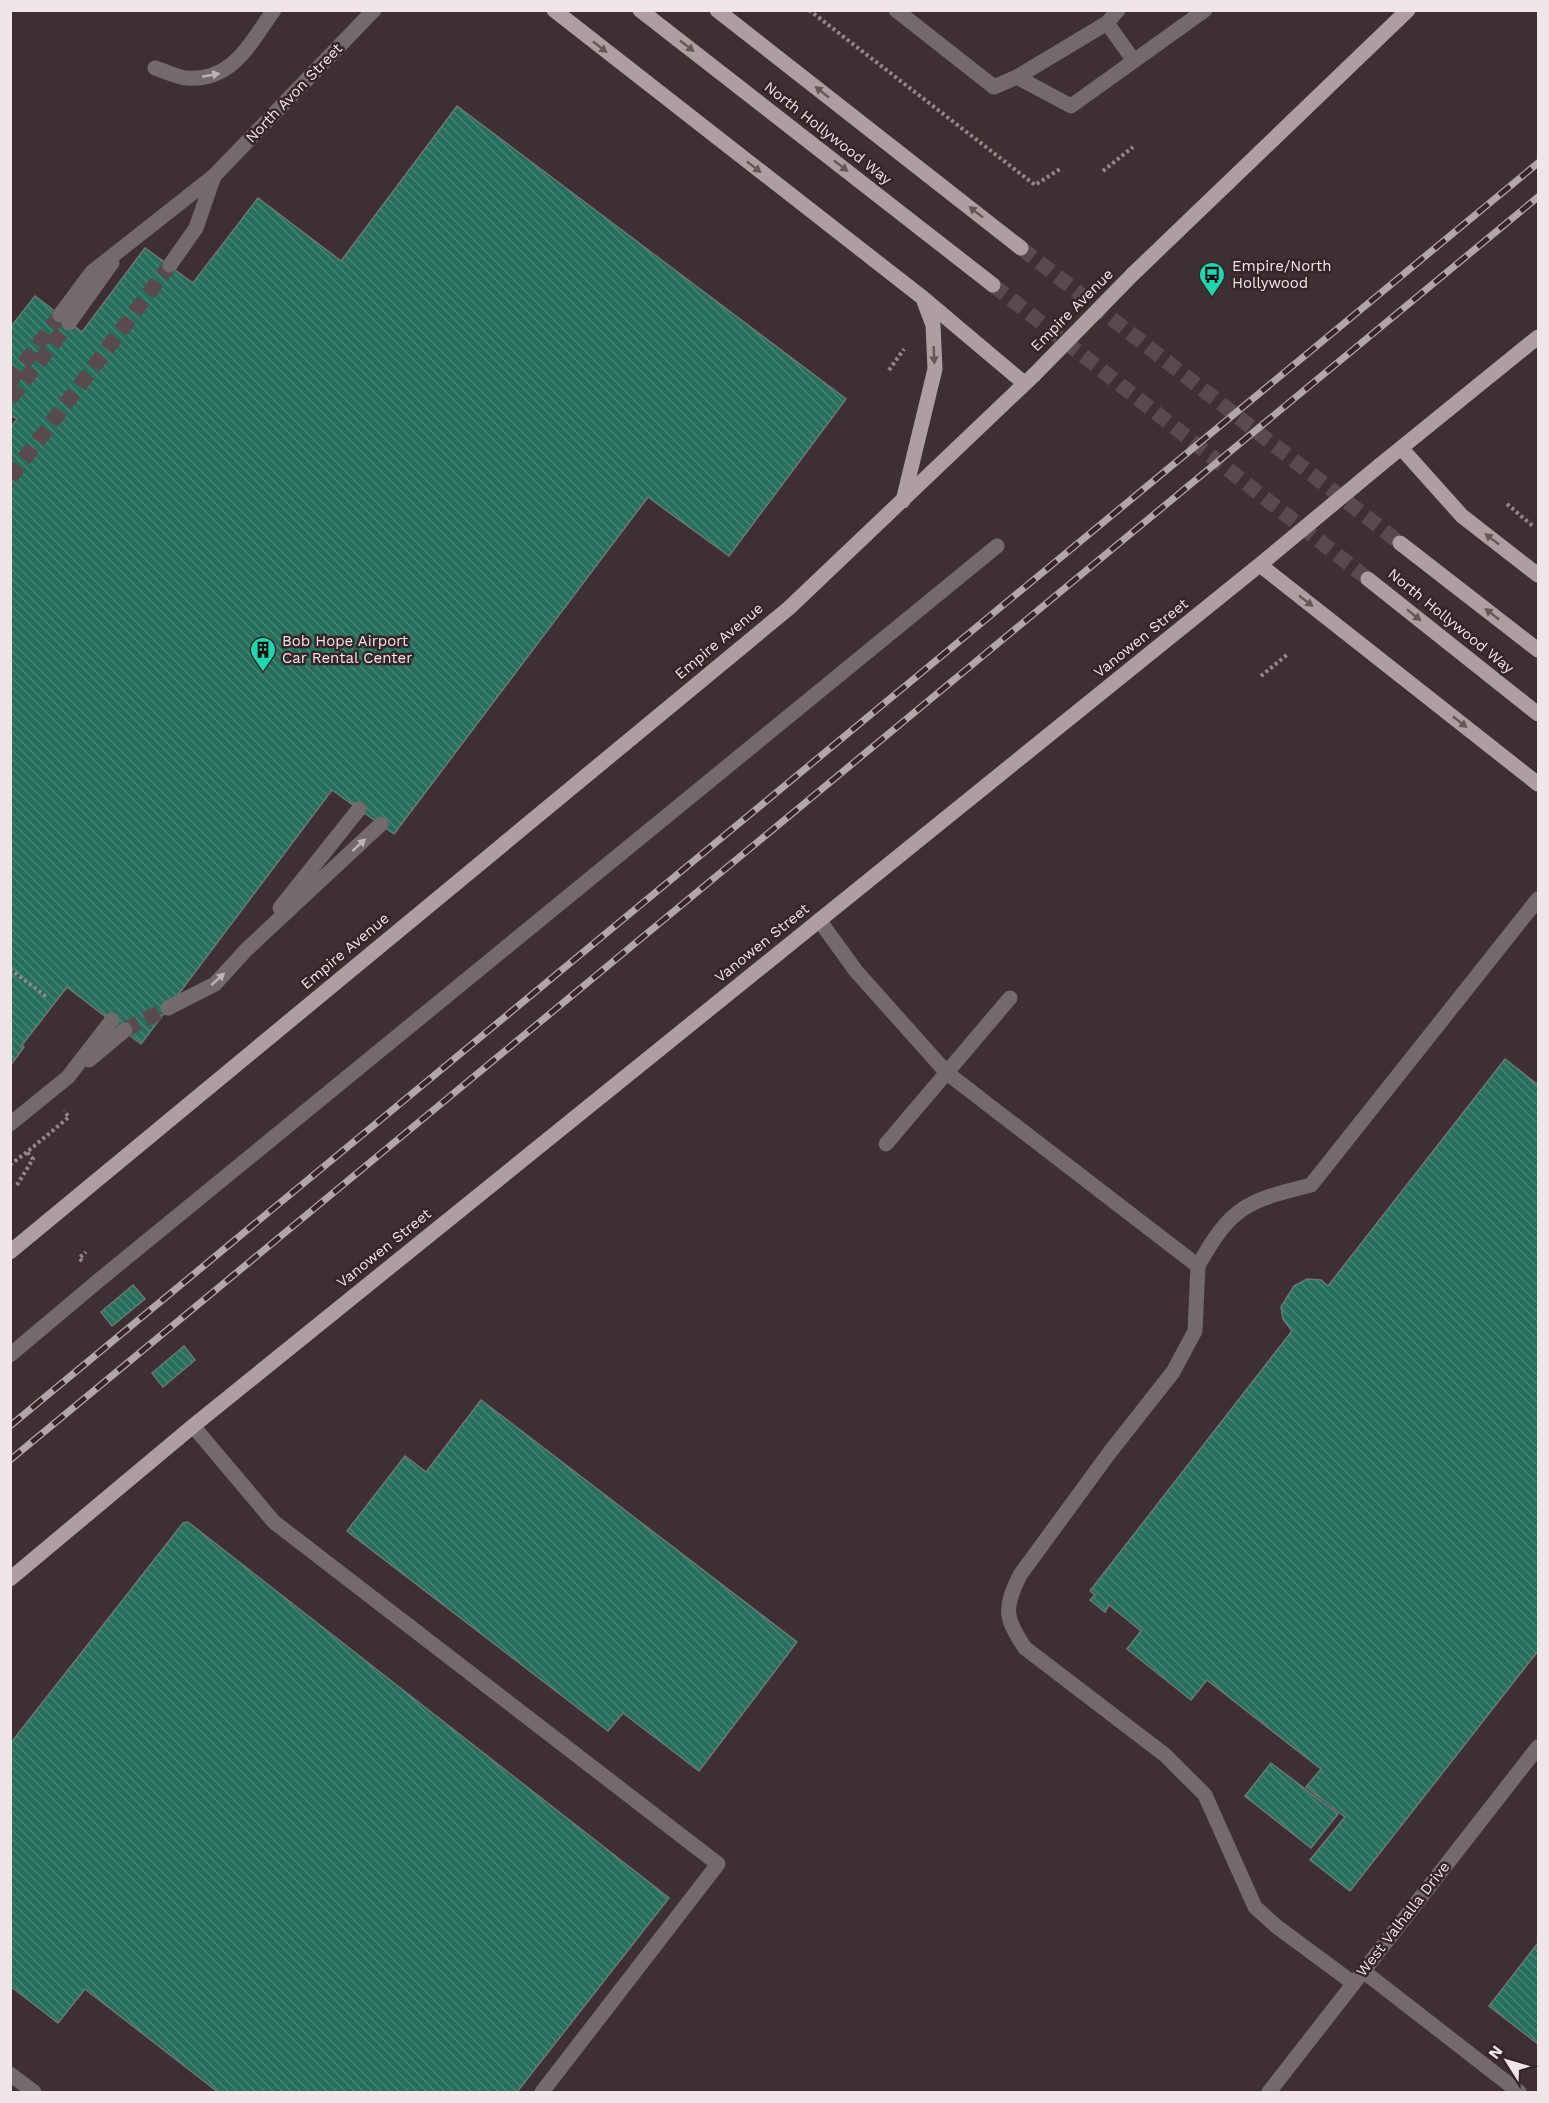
<svg xmlns="http://www.w3.org/2000/svg" width="1549" height="2103" font-family="'Work Sans',sans-serif">
<style>
.building{fill:url(#building-back-hatch);stroke:#697a74;stroke-width:1.5}
.lines{fill:none;stroke-linecap:round;stroke-linejoin:round}
.minor-tunnel{stroke:#594b4d;stroke-width:15;stroke-dasharray:15 8;stroke-linecap:butt}
.major-tunnel{stroke:#594b4d;stroke-width:15;stroke-dasharray:15 8;stroke-linecap:butt}
.path{stroke:#94888a;stroke-width:4;stroke-dasharray:3 3;stroke-linecap:butt}
.minor{stroke:#726a6b;stroke-width:15}
.major{stroke:#ae9ea1;stroke-width:15}
.rail-casing{stroke:#b1a6a8;stroke-width:7}
.rail{stroke:#342628;stroke-width:4.5;stroke-dasharray:14;stroke-linecap:butt}
.major-bridge{stroke:#ae9ea1;stroke-width:15}
.oneway{fill:#655658}
.oneway2{fill:#beb4b6}
.labels{text-anchor:middle;stroke-width:5;stroke-linejoin:round;paint-order:stroke}
.street-label{font-size:15px;fill:#f0e6e8;stroke:#342628}
.poi-label{font-size:15px;fill:#f0e6e8;stroke:#342628;text-anchor:start}
</style>
<defs>
<pattern id="building-back-hatch" width="6" height="6" patternUnits="userSpaceOnUse" patternTransform="scale(1.5)"><rect width="6" height="6" fill="#286e5c"/><path d="M-1 5l2 2M0 0l6 6M5-1l2 2" fill="none" stroke="#488373"/></pattern>
</defs>
<rect width="100%" height="100%" fill="#3e3032"/>
<path class="building" d="M457,106l389,293 -117,157 -81,-59 -254,337 -62,-44 -191,254 -74,-57 -45,58 2,2 -14,19v-638l7,-9 -7,-4v-87l25,-32 47,36 63,-84 48,35 65,-85 83,63z
M1505,1059l33,26v566l-188,240 -40,-31 35,-43 -39,-30 15,-18 -114,-89 -16,20 -64,-51 14,-18 -32,-26 -4,7 -15,-12 5,-5 -5,-4 202,-260 -9,-12 -2,-12 13,-21 13,-7 14,1 7,6z
M133,1285l12,14 -33,27 -11,-14z
M184,1346l11,14 -32,27 -11,-14z
M481,1400l316,242 -98,129 -76,-58 -15,18 -261,-200 58,-75 21,16z
M188,1522l481,376 -152,194h-299l-133,-103 -27,34 -48,-37v-242l173,-221z
M1271,1763l67,51 -27,34 -66,-52z
M1538,1943v101l-49,-38z"/>
<g class="lines">
<path class="minor-tunnel" d="M10,382l50,-67
M10,399l59,-76
M10,478l160,-213
M125,1030l43,-22"/>
<path class="major-tunnel" d="M1021,248l379,295
M993,285l375,294"/>
<path class="path" d="M809,10l226,175 25,-16
M1103,171l30,-24
M889,370l15,-21
M1507,504l27,23
M1261,676l27,-22
M10,969l38,29
M10,1165l17,-13
M17,1185l16,-26 -6,-7 42,-35 -5,-6
M82,1261l-3,-3 7,-6"/>
<path class="minor" d="M896,10l98,77 23,-10 54,29 134,-96
M1118,10l-11,13 27,38
M155,68c10,3 21,9 31,10 47,4 64,-35 88,-68
M1017,77l90,-54
M170,265l26,-37 18,-52
M60,315l32,-43 122,-96 160,-166
M69,323l43,-60
M280,908l79,-99
M819,920l37,51 91,102 251,193c33,-60 49,-65 113,-81l227,-286
M168,1008l47,-24 31,-34 135,-126
M89,1060l36,-30
M10,1124l58,-47 44,-57
M886,1144l124,-146
M1198,1266l-3,65 -22,41 -63,80 -90,123c-16,33 -16,42 5,73l140,107 40,40 50,112 21,19 77,57
M10,1355l88,-74 899,-735
M193,1426l81,96 444,342 -176,228
M1363,1971l156,121
M10,2074l24,18
M1269,2092l269,-345"/>
<path class="major" d="M554,10l369,288 101,85
M640,10l353,275
M717,10l304,238
M1133,274l275,-264
M1402,449l60,67 76,59
M1380,465l158,-128
M903,501l32,-132 -2,-44 -9,-24
M1400,543l138,107
M1260,565l278,219
M1368,579l170,135
M10,1252l779,-644 245,-233
M10,1579l183,-153 1075,-868"/>
<defs>
<path id="rail" d="M10,1426l1528,-1263
M10,1460l1528,-1263"/>
</defs>
<use href="#rail" class="rail-casing"/>
<use href="#rail" class="rail"/>
<path class="major-bridge" d="M1034,375l99,-101
M1268,558l112,-93"/>
</g>
<defs><path id="oneway-solid" d="M-6-.8H1V-3.2L6.5 0L1 3.2V.8H-6Z" transform="scale(1.5)"/></defs>
<g class="oneway">
<use href="#oneway-solid" transform="translate(687 46) rotate(38)"/>
<use href="#oneway-solid" transform="translate(600 47) rotate(38)"/>
<use href="#oneway-solid" transform="translate(822 92) rotate(-142)"/>
<use href="#oneway-solid" transform="translate(841 166) rotate(38)"/>
<use href="#oneway-solid" transform="translate(754 167) rotate(38)"/>
<use href="#oneway-solid" transform="translate(976 212) rotate(-142)"/>
<use href="#oneway-solid" transform="translate(934 355) rotate(88)"/>
<use href="#oneway-solid" transform="translate(1492 539) rotate(-142)"/>
<use href="#oneway-solid" transform="translate(1306 601) rotate(38)"/>
<use href="#oneway-solid" transform="translate(1492 614) rotate(-142)"/>
<use href="#oneway-solid" transform="translate(1414 615) rotate(39)"/>
<use href="#oneway-solid" transform="translate(1460 722) rotate(38)"/>
</g>
<g class="oneway2">
<use href="#oneway-solid" transform="translate(211 75) rotate(-11)"/>
<use href="#oneway-solid" transform="translate(359 845) rotate(-43)"/>
<use href="#oneway-solid" transform="translate(218 979) rotate(-42)"/>
</g>
<defs>
<symbol id="bus-pin" viewBox="-11 -11 22 30"><path d="M0 17L-7.5 6A9.5 9.5 0 1 1 7.5 6Z" fill="#20d5b0" stroke="#342628"/><path d="M-5-6H5V4H4V6H2V4H-2V6H-4V4H-5ZM-3.5-4V0h7V-4ZM-3.5 1.2v1.5H-2V1.2ZM2 1.2v1.5H3.5V1.2Z" fill="#111"/></symbol>
<symbol id="building-pin" viewBox="-11 -11 22 30"><path d="M0 17L-7.5 6A9.5 9.5 0 1 1 7.5 6Z" fill="#20d5b0" stroke="#342628"/><path d="M-4-6H4V6H1V3H-1V6H-4ZM-2.5-4.3h1.7v1.8h-1.7ZM.8-4.3h1.7v1.8H.8ZM-2.5-1h1.7V.8h-1.7ZM.8-1h1.7V.8H.8Z" fill="#111"/></symbol>
</defs>
<g fill-rule="evenodd">
<use href="#bus-pin" x="1197" y="260" width="30" height="40"/>
<use href="#building-pin" x="248" y="635" width="30" height="40"/>
</g>
<g class="labels">
<g class="street-label">
<text transform="translate(294 93) rotate(-46)" y="5">North Avon Street</text>
<text transform="translate(828 133) rotate(38)" y="5">North Hollywood Way</text>
<text transform="translate(1072 310) rotate(-45)" y="5">Empire Avenue</text>
<text transform="translate(1451 621) rotate(39)" y="5">North Hollywood Way</text>
<text transform="translate(1141 638) rotate(-39)" y="5">Vanowen Street</text>
<text transform="translate(719 641) rotate(-40)" y="5">Empire Avenue</text>
<text transform="translate(762 943) rotate(-39)" y="5">Vanowen Street</text>
<text transform="translate(345 951) rotate(-40)" y="5">Empire Avenue</text>
<text transform="translate(384 1248) rotate(-39)" y="5">Vanowen Street</text>
<text transform="translate(1403 1919) rotate(-52)" y="5">West Valhalla Drive</text>
</g>
<g class="poi-label">
<text x="1232" y="271">Empire/North<tspan x="1232" dy="17">Hollywood</tspan></text>
<text x="282" y="646">Bob Hope Airport<tspan x="282" dy="17">Car Rental Center</tspan></text>
</g>
</g>
<rect width="1549" height="2103" fill="none" stroke="#f0e6e8" stroke-width="24"/>
<g transform="translate(1507 2061) rotate(307)" stroke="#342628" stroke-width="4.5" paint-order="stroke">
<path d="M0-4.5L10 22L0 15L-10 22Z" fill="#f0e6e8"/>
<text y="-9" font-size="16" font-weight="bold" text-anchor="middle" fill="#f0e6e8">N</text>
</g>
</svg>
